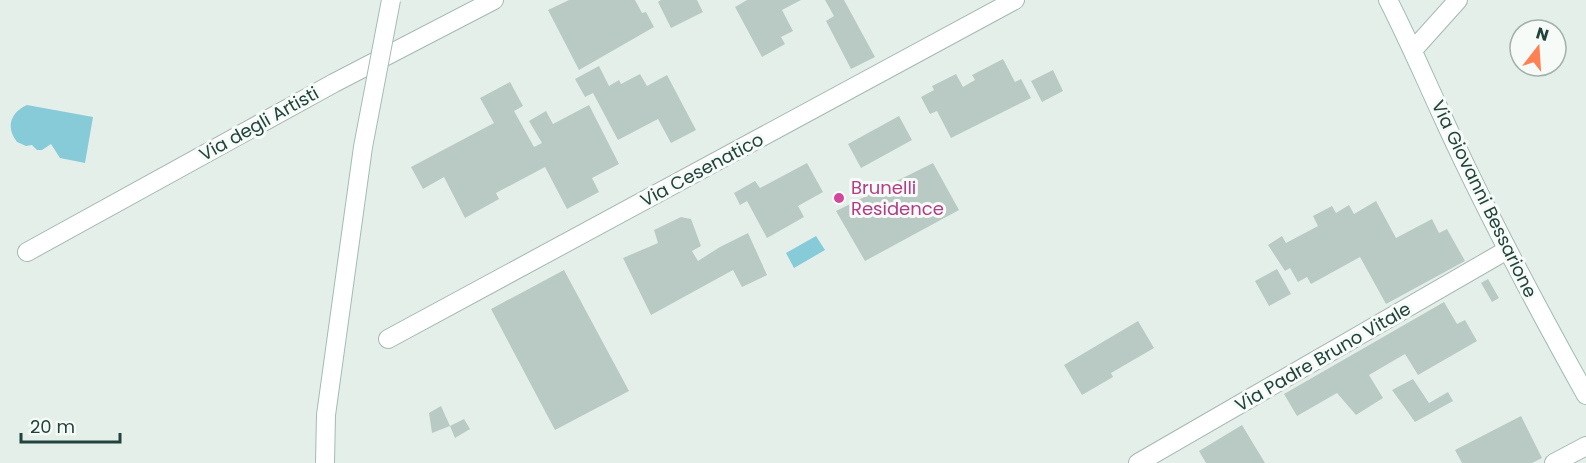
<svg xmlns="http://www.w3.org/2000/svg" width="1586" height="463" font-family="Poppins,sans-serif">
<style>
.water{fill:#87cbd9}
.building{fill:#b9cac4}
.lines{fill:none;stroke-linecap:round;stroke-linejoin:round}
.street-casing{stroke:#a6b8b2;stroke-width:20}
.secondary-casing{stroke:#a1bcb3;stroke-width:20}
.street{stroke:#fff;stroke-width:18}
.secondary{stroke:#fff;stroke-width:18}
.secondary-bridge-casing{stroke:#a1bcb3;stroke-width:20;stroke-linecap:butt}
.secondary-bridge{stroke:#fff;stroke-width:18}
.hotel-dot{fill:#d1479c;stroke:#f6fbf8;stroke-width:2}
.labels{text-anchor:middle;stroke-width:6;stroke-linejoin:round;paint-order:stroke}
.street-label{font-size:18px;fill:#21433b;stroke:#f6fbf8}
.hotel-label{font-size:18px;fill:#b23c85;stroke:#f6fbf8;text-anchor:start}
</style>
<rect width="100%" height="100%" fill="#e4efea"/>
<path class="water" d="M27,105l66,12 -8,46 -25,-5 -9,-14 -9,6h-5l-5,-5 -6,1 -9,-4c-12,-15 -6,-30 10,-37z
M816,236l9,14 -31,18 -8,-15z"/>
<path class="building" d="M569,0h66l7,13 4,-1 8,15 -75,43 -31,-60z
M661,0h36l6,12 -32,16 -13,-26z
M747,0h54l-19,10 11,21 -12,6 4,7 -23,13 -27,-50z
M825,0h19l31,57 -24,12 -25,-48 8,-5z
M1003,59l12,23 6,-3 10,19 -80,40 -14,-27 -7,3 -9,-17 13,-7 -2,-4 24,-12 7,13 12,-7 -3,-5z
M599,66l10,20 10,-6 2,4 19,-10 7,12 20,-11 29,55 -25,13 -13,-24 -40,21 -25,-47 -8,4 -10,-18z
M1053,70l10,21 -21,11 -11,-21z
M510,82l13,24 -9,5 20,36 8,-4 -13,-22 17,-10 7,13 36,-19 30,59 -27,14 7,14 -32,17 -22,-42 -49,26 3,6 -34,19 -21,-41 -21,12 -12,-22 83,-44 -14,-25z
M899,116l13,24 -51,28 -13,-24z
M807,163l16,29 -25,14 6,11 -37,21 -20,-37 -7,4 -6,-12 21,-12 5,7z
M933,163l26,47 -94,51 -29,-50z
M1376,201l20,37 36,-19 7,14 8,-4 18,32 -79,43 -26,-47 -49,27 -4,-7 -9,5 -8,-14 -5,3 -17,-26 14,-9 4,7 32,-17 -5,-10 19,-10 4,7 13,-8 5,9z
M681,217l10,2 10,27 -9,5 6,10 22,-14 28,-14 19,42 -25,12 -9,-17 -82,45 -28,-57 35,-15 -4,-13z
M1277,269l14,25 -22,12 -14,-25z
M564,270l65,121 -74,39 -64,-121z
M1488,279l11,19 -7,4 -11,-19z
M1444,302l13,22 8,-4 12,21 -59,34 -13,-21 -36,21 14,23 -27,17 -19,-22 -40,23 -13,-22z
M1138,321l16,27 -43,25 2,4 -31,18 -18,-30z
M1413,379l16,24 19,-11 5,9 -38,21 -23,-32z
M441,406l9,20 -18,7 -3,-20z
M1521,416l21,42 -10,5h-70l-7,-13z
M464,419l6,10 -15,9 -5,-12z
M1242,425l23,38h-59l-7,-12z"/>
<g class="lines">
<defs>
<path id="street" d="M1414,49l44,-49
M27,252l307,-169 160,-83
M388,339l627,-339
M1138,463l369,-213
M1554,463l32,-17"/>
<path id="secondary" d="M1388,0c19,37 35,74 52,111 44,97 94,191 146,284"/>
</defs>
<use href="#street" class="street-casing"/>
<use href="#secondary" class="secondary-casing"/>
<use href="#street" class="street"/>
<use href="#secondary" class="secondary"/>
<defs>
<path id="secondary-bridge" d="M325,463l1,-48 37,-268 28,-147"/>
</defs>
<use href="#secondary-bridge" class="secondary-bridge-casing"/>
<use href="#secondary-bridge" class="secondary-bridge"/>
</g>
<circle class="hotel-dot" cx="839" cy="198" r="6"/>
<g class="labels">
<g class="street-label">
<text transform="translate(259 124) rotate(-29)" y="6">Via degli Artisti</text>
<text transform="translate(702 170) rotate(-28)" y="6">Via Cesenatico</text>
<text transform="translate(1484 199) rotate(64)" y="6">Via Giovanni Bessarione</text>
<text transform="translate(1323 357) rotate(-30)" y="6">Via Padre Bruno Vitale</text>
</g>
<g class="hotel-label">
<text x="851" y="194">Brunelli<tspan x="851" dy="21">Residence</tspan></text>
</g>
</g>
<g transform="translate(1538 48) rotate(17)"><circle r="28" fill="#f6fbf8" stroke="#a1b1ac" stroke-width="1.5"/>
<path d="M0-4.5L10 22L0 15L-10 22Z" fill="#ff8052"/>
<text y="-9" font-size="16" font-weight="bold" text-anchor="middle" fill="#21433b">N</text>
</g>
<path d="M21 433v9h99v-9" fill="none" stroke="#21433b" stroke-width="3"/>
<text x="30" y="433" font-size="18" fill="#21433b" stroke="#f6fbf8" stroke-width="4.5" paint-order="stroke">20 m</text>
</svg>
